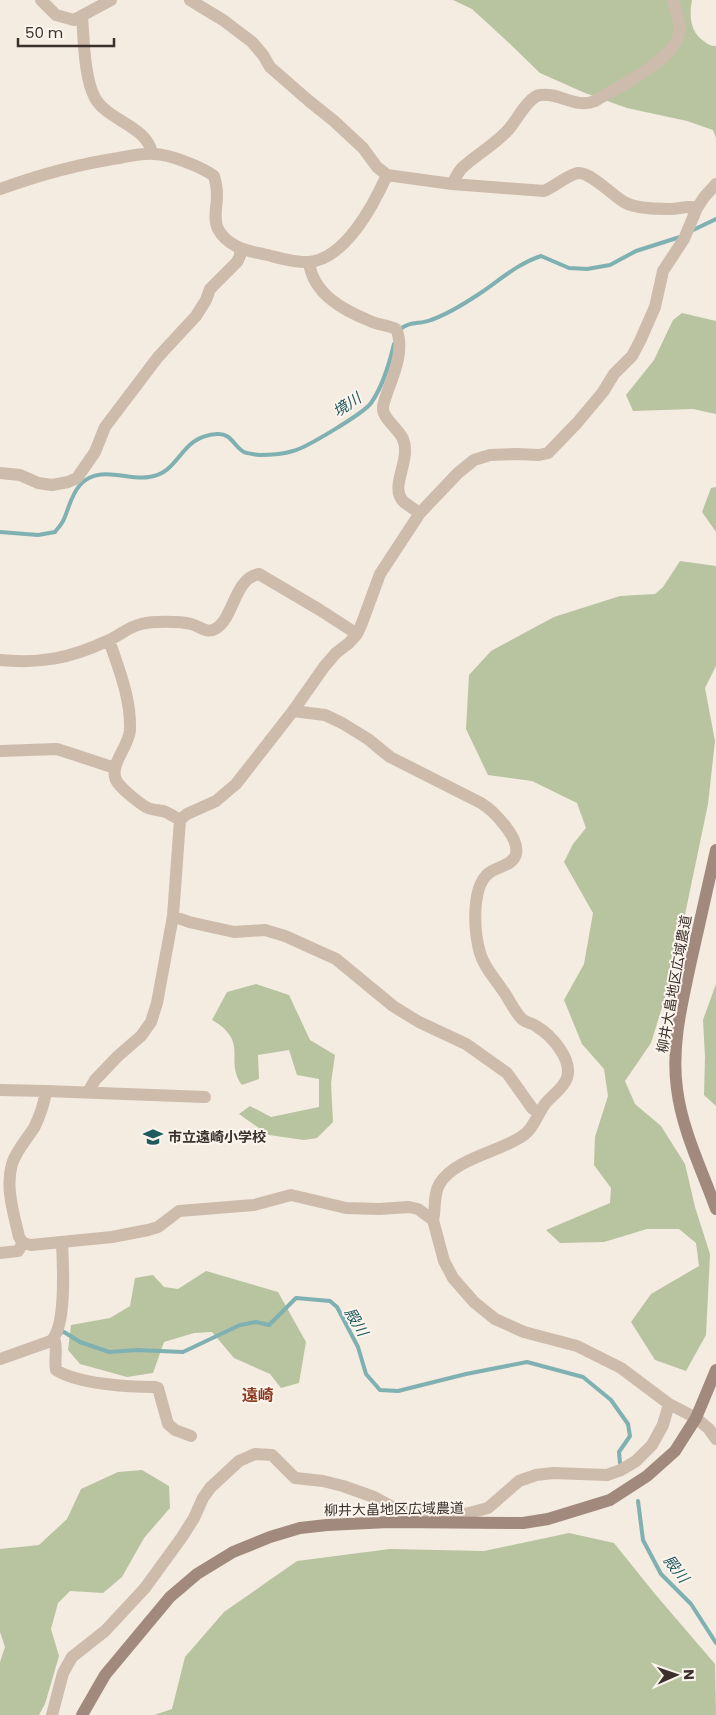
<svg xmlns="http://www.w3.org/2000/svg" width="716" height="1715" font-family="Poppins,'Noto Sans JP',sans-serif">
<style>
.green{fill:#b8c4a0}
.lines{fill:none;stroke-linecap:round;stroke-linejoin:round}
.stream{stroke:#7fb0b2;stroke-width:4}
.street{stroke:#cdbbac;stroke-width:12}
.secondary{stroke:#a18a7d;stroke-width:12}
.labels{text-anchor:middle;stroke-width:4;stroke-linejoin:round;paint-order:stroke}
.street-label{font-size:14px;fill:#3b302b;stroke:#fbf5ee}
.poi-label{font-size:14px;font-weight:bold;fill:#3b302b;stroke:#fbf5ee;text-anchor:start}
.water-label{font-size:15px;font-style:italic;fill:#1f5a5e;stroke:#fbf5ee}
.quarter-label{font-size:16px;font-weight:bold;fill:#8c3b22;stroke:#fbf5ee}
</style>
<rect width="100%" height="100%" fill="#f4ebe1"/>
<path class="green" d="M453,0h239c-3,17 -2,32 13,42 4,3 6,4 11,4v92l-3,-8 -26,-9 -60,-13 -42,-15 -45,-20 -32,-31 -36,-33z
M682,313l34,8v93l-23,-5 -60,2 -7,-16 28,-35 19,-40z
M716,487v45l-14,-20 9,-24z
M680,561l36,5v100l-11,22 10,53 -7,63 -35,168 -22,71 -26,38 10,23 26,22 24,38 10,43 15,47 -4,81 -20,36 -31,-11 -24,-38 20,-28 48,-28 -3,-23 -17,-14h-32l-43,13 -44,1 -14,-13 64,-27 1,-15 -17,-23 1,-28 13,-41 -4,-27 -22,-25 -18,-44 20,-36 9,-51 -29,-51 9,-18 13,-16 -9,-25 -45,-22 -44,-6 -22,-46 3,-54 22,-24 63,-34 66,-21 35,-2 8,-7z
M256,984l33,11 21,45 25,15 -4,28 2,39 -16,16 -13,2 -35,-5 -30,-21 11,-8 21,11 48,-10v-28l-22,-4 -8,-25 -31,5 1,24 -17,6c-18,-25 8,-43 -30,-65l15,-28z
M716,984v122l-12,-11 1,-38 -2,-37z
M206,1271l72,21 28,50 -7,41 -18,5 -11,-14 -36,-16 -22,-26 -18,1 -30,9 -11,31 -26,4 -47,-13 -12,-14 3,-25 39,-7 20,-12 5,-28 18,-3 11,12 14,2z
M142,1470l27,16 1,22 -26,30 -22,39 -19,16 -33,-2 -12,12 -7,26 8,27 -14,48 -6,11h-39v-53l5,-15 -5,-15v-83l39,-4 28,-26 14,-30 37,-17z
M569,1533l45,10 41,51 60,70 1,51h-562l18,-6 13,-52 39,-45 73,-51 93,-12 94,2z"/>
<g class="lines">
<path class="stream" d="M691,231l25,-12
M399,330c12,-10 20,-5 32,-10 14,-5 36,-18 48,-26 21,-14 38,-30 62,-38l28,12 18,1 23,-4 26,-14 44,-14
M0,532l38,3 17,-3c3,-4 7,-8 9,-13 5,-11 7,-24 16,-34 19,-21 48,-4 69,-8 32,-4 30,-41 68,-43 15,-1 16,12 27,18 4,2 11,2 15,3 10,0 25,-1 34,-4 13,-3 71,-38 78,-48 12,-17 18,-38 23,-59
M58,1333l6,-1 16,10 29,10 28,-2 46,2 57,-27 16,-3 13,3 27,-27 34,3 7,6 21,40 8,27 14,16 18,1 68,-17 61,-12 56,15 28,23 17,24 2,12 -11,16 1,11
M638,1501l5,39 18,34 30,30 25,39"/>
<path class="street" d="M41,0l15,15 18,5 37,-20
M190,0l33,20 29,22 11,13 7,12 39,34 25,20 29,27 14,19 10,8 65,9 92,7c10,-4 25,-17 34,-18 13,-1 35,23 46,29 12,7 33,7 46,7 10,0 18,-4 27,-1
M82,17c2,22 2,61 13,81 13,23 51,27 57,55
M452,184c3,-5 6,-12 10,-16 15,-14 34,-24 47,-39 8,-9 19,-32 31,-34 19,-3 36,14 55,6 23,-14 79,-41 84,-67 2,-11 -3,-23 -6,-34
M0,189c39,-14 79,-25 119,-31 11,-2 23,-5 35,-4 15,0 48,13 60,22 2,7 3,12 3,19 0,11 -4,24 1,34 9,17 28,22 45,25 14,3 31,9 45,8 37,-2 66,-58 79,-87
M309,262c4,32 34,48 61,59 8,4 18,4 26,8 9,19 -2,45 -9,64 -1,4 -4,10 -4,15 -1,10 16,21 20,31 9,22 -15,48 1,63 5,4 11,8 16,11
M0,473l20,2 18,8 14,2 16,-3 9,-4 18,-26 10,-25 53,-70 38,-41 10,-16 4,-11 27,-27 3,-6v-8
M109,640c10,30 22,58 21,90 -1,17 -21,34 -14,50 3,7 25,25 32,28 4,2 10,2 15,3 6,2 12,6 17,9
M0,660c40,4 71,-2 107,-19 12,-5 21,-14 34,-17 11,-3 38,-3 50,0 9,2 15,10 24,5 19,-10 19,-51 44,-55l61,36 37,24
M293,711l32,4 17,8 26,16 22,18 91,46c13,8 39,35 35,51 -3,11 -16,12 -24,17 -22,12 -18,61 -12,82 4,14 13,23 21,35 8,10 12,22 21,31 4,4 10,4 14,7 15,9 37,33 31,52 -4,11 -15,17 -22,26 -8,11 -12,26 -24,33 -23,15 -66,22 -81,46 -7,11 -4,25 -7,37
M0,751l57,-2 58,19
M173,916l16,6 45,10 31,-2 20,6 51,23 57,47 26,16 47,22 41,29 25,35 7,6
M0,1090l46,1
M88,1092l7,-12 23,-24 23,-20 10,-14 6,-19 16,-87 7,-96 7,-6 29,-13 20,-17 57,-73 31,-44 12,-14 13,-10 8,-9 5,-11 18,-49 40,-61 38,-40 16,-13 16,-5 26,-1 23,1 9,-2 29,-30 26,-31 11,-18 18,-18 8,-15 15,-34 8,-36 21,-32 13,-31 8,-12 11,-12
M205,1097l-159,-6c-2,13 -6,25 -12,37 -8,12 -18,23 -22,36 -7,24 2,50 7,73l4,6 8,2 81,-8 36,-7 10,-3 21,-16 75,-6 37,-10 55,13 33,1 30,-2 9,2 15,11 11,41 9,17 21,24 21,17 29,13 53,14 44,22 48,36 27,14 13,11 7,10
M0,1253l18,-2 5,-8
M54,1338c4,11 0,21 2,32 22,14 73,17 99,17l3,1 10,36 7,6 16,6
M0,1359l51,-18c16,-15 12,-76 11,-98
M52,1715l11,-42 9,-16 33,-26 40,-43 37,-51 12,-19 9,-20 7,-10 29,-27 16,-7 17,1 23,23 28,3 20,5 31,11 28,15 63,2 23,-6 31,-27 17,-6 17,-2 54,2 14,-5 15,-9 16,-16 11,-20 6,-21"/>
<path class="secondary" d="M716,850c-8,37 -17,74 -25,111 -9,42 -20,85 -14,128 5,41 25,81 39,120
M82,1715l23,-40 65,-78 27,-23 36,-22 37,-15 30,-9 27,-3 62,-3 134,1 25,-4 62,-19 37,-24 28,-25 21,-33 20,-48"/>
</g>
<defs>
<symbol id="school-bare" viewBox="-9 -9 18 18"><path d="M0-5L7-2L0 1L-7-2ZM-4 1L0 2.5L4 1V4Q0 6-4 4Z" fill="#1f5a5e" stroke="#fbf5ee" stroke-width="2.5" paint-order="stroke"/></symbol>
</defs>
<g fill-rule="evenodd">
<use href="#school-bare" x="139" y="1123" width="28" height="28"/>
</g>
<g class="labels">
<g class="street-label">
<text transform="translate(674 984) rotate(-80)" y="5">柳井大畠地区広域農道</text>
<text transform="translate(394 1509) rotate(-1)" y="5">柳井大畠地区広域農道</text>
</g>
<g class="poi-label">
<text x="168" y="1142">市立遠崎小学校</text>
</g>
<g class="water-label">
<text transform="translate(347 405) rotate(-34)" y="5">境川</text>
<text transform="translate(356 1322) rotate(59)" y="5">殿川</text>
<text transform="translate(676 1569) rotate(52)" y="5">殿川</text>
</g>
<g class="quarter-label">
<text x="258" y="1401">遠崎</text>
</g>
</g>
<g transform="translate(676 1675) rotate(88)" stroke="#fbf5ee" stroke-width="4" paint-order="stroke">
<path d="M0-4L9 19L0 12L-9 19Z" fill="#3b302b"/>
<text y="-8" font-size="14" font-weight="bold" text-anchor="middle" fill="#3b302b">N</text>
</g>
<path d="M18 38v8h96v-8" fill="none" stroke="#3b302b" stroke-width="2.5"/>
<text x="25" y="38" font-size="15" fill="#3b302b" stroke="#fbf5ee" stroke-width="4" paint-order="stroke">50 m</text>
</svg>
